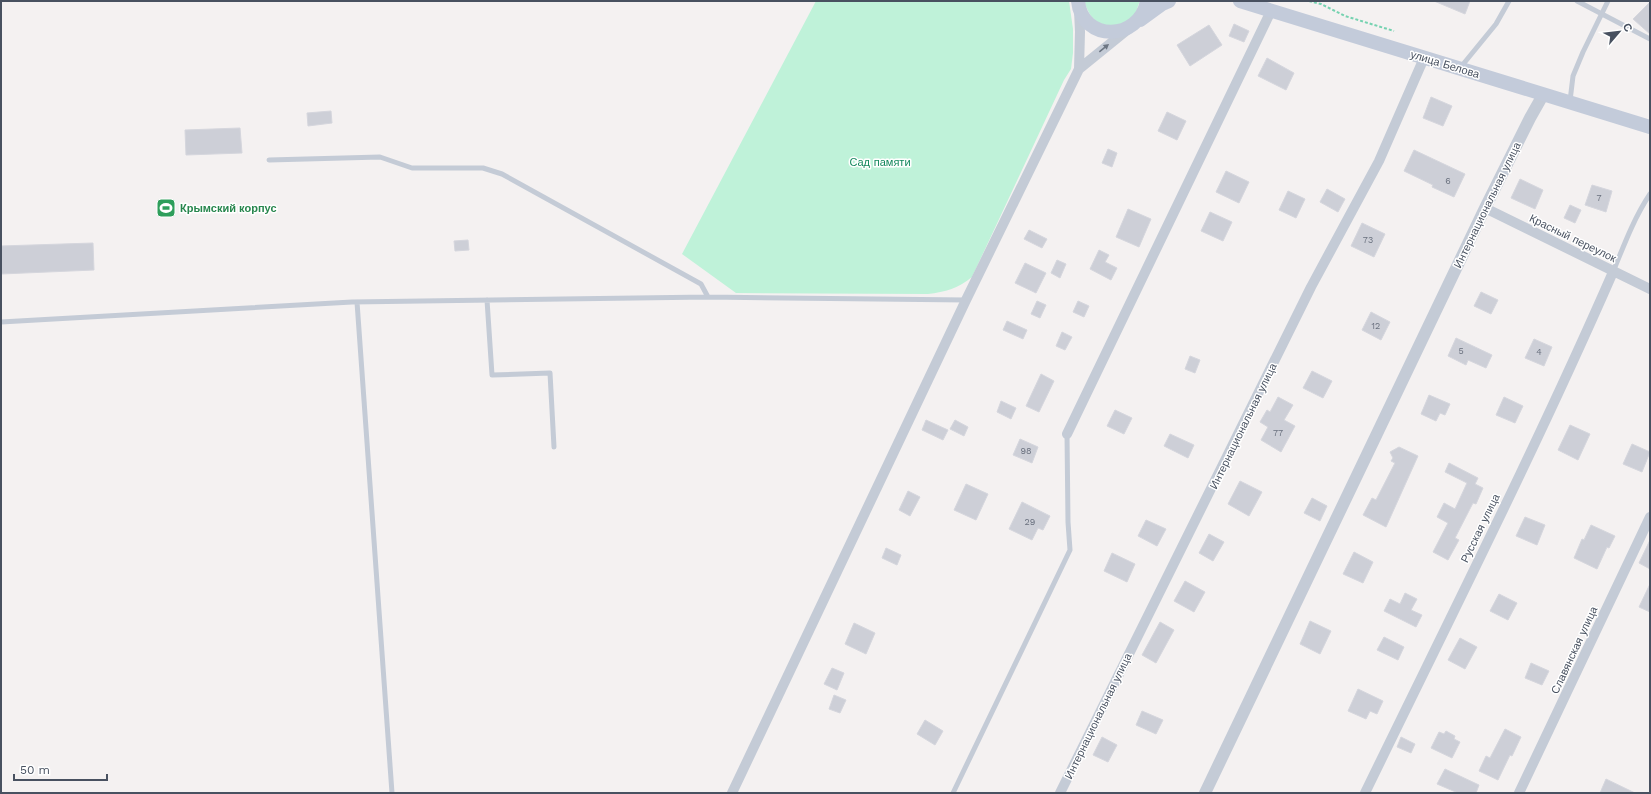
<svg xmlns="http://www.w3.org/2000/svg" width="1651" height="794" font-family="'Work Sans',sans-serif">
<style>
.green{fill:#bff2d9}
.building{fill:#cdcfd7;stroke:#d5d6dd}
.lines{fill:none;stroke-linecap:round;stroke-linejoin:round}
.path{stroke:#75d2b0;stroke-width:2;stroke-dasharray:3 2;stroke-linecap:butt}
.service{stroke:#c4cbd6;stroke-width:5}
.minor{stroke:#c4cbd6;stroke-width:10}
.tertiary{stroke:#c4cbd6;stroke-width:12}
.secondary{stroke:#c3cbda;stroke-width:14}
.oneway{fill:#6d7683}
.labels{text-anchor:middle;stroke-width:3;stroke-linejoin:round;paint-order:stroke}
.number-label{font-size:9px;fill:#69707e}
.street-label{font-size:11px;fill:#485160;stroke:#fff}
.park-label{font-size:11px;fill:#13875c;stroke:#fff}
.leisure-label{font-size:11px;font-weight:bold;fill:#27864d;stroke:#fff;text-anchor:start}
</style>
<rect width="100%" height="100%" fill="#f4f1f1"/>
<path class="green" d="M816,1h253l4,28v24l-2,16 -7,11 -92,197c-13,11 -27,15 -44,17l-192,-1 -54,-39z
M1084,1h56c-2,4 -3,8 -4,12 -7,13 -27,17 -39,9 -7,-5 -10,-13 -13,-21z"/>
<path class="building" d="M1434,1h36l-5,13z
M1650,2v32l-17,-15z
M1234,24l15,7 -5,11 -15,-6z
M1209,25l13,20 -32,21 -13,-21z
M1267,58l27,15 -8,17 -28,-14z
M1431,97l21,9 -9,20 -20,-8z
M331,111l1,12 -24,3 -1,-13z
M1167,112l19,9 -9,19 -19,-9z
M240,128l2,25 -56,2 -1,-25z
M1108,149l9,4 -5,14 -10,-4z
M1414,150l51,24 -11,23 -22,-10 1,-2 -29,-14z
M1226,171l23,11 -10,21 -23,-11z
M1520,179l23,11 -8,19 -24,-11z
M1592,185l20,6 -6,21 -21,-7z
M1327,189l18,10 -7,13 -18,-10z
M1288,191l17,8 -9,19 -17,-8z
M1570,205l11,5 -6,13 -11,-5z
M1128,209l23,10 -12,28 -23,-10z
M1210,212l22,10 -9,19 -22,-10z
M1362,223l23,11 -11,23 -23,-11z
M1029,230l18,9 -5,9 -18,-9z
M468,240l1,10 -14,1 -1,-10z
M93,243l1,27 -93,4v-28z
M1099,250l10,5 -4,7 12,6 -6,12 -21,-11z
M1057,260l9,4 -6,14 -9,-5z
M1025,263l21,10 -10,20 -21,-10z
M1481,292l17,8 -7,14 -17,-8z
M1037,301l9,4 -6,13 -9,-4z
M1078,301l11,5 -5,11 -11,-5z
M1371,312l19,10 -9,18 -19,-10z
M1007,321l20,9 -4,9 -20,-9z
M1062,332l10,5 -7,13 -9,-4z
M1456,338l36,17 -6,13 -18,-8 -2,5 -18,-9z
M1534,339l18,8 -8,19 -19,-8z
M1190,356l10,4 -5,13 -10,-4z
M1312,371l20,10 -9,17 -20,-10z
M1041,374l13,7 -15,31 -13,-6z
M1429,395l21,9 -5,11 -5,-2 -4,8 -15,-7z
M1278,397l15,8 -9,15 11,6 -14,26 -20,-12 7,-13 -8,-5 7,-12 3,2z
M1504,397l19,9 -8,17 -19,-8z
M1001,401l15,7 -5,11 -14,-7z
M1115,410l17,8 -8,16 -17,-8z
M926,420l22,10 -5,10 -21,-10z
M955,420l13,7 -4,9 -14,-7z
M1570,425l20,9 -12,26 -20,-10z
M1170,434l24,11 -6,13 -24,-12z
M1020,439l18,8 -6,16 -19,-8z
M1632,444l18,8 -8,20 -19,-8z
M1399,447l19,9 -32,71 -23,-12 9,-17 4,2 19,-37 -4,-2 2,-3 -3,-6z
M1449,463l29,15 -3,6 8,4 -7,16 -3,-1 -18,35 4,2 -11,20 -15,-8 15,-29 -11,-6 7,-14 11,6 12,-26 -22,-11z
M1240,481l22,11 -13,24 -21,-12z
M966,484l22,10 -12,26 -22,-10z
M908,491l12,6 -10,19 -11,-6z
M1312,498l15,8 -7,15 -16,-8z
M1022,502l28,14 -7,14 -5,-2 -6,12 -23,-11z
M1525,517l20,8 -8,20 -21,-9z
M1146,520l20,9 -9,17 -19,-10z
M1591,525l24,11 -6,12 -2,-1 -10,22 -23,-11 8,-19 2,1z
M1209,534l15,8 -11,19 -14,-8z
M1650,540v29l-11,-6z
M886,548l15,7 -4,10 -15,-7z
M1354,552l19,10 -10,21 -20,-9z
M1112,553l23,11 -8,18 -23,-11z
M1185,581l20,11 -11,20 -20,-11z
M1650,584v28l-11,-5z
M1405,593l12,6 -6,11 11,5 -6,12 -32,-16 6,-12 10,5z
M1499,594l18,9 -9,17 -18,-9z
M1310,621l21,10 -11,23 -20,-10z
M1160,622l14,8 -18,33 -14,-8z
M854,623l21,10 -9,21 -21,-10z
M1384,637l20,10 -6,13 -21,-10z
M1460,638l17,9 -12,22 -17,-9z
M1531,663l18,8 -7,14 -17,-7z
M832,668l12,5 -7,17 -13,-6z
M1358,689l25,12 -6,13 -7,-3 -4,8 -18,-8z
M834,695l12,5 -6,13 -11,-4z
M1142,711l21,9 -7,14 -20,-9z
M925,720l18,11 -8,14 -18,-11z
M1505,729l16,8 -9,19 -2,-1 -12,25 -19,-9 7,-15 4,2z
M1446,731l9,5 -1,3 6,3 -8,16 -21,-10 8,-16 5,2z
M1102,737l15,8 -9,17 -15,-7z
M1401,737l14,7 -4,9 -14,-6z
M1445,769l34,16 -3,8h-18l-21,-9z
M1606,779l29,14h-35z"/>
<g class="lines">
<path class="path" d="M1309,1l12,3 24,12 49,15"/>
<path class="service" d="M1577,1l73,38
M1460,68l36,-44 13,-23
M1570,101l3,-25 10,-24 25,-51
M269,160l111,-3 32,11h71l19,6 199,110 7,13
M1613,272c11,-27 21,-54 37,-78
M487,300l5,75 58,-2 4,74
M357,302l35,491
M1,322l351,-20 356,-5 258,3
M953,793l117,-243 -2,-28 -1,-88"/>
<path class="minor" d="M1079,69l48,-39
M1485,208l165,81
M1067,434l204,-423
M732,793l234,-493 113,-231 1,-37 -1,-22
M1060,793l251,-506 68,-126 45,-103
M1365,793c84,-173 171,-345 248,-521
M1519,793l131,-276"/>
<path class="tertiary" d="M1205,793l280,-585 45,-90 13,-23"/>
<path class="secondary" d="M1078,1c4,41 61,41 69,0
M1240,1l410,126
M1140,20l22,-16 7,-3"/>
</g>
<defs><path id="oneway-solid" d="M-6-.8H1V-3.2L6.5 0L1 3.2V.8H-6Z"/></defs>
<use class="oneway" href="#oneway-solid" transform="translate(1104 48) rotate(-39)"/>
<defs>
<symbol id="stadium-square" viewBox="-11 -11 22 22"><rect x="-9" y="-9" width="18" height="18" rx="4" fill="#2e9e5b" stroke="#fff"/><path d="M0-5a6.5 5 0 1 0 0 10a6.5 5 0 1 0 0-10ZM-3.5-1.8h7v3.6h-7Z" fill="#fff"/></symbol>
</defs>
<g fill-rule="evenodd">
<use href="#stadium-square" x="155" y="197" width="22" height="22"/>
</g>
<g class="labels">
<g class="number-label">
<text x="1448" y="184">6</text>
<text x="1599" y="201">7</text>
<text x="1368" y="243">73</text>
<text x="1376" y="329">12</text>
<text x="1461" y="354">5</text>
<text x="1539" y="355">4</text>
<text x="1278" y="436">77</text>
<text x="1026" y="454">98</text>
<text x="1030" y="525">29</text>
</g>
<g class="street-label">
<text transform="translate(1445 64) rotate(17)" y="4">улица Белова</text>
<text transform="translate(1487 205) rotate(-64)" y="4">Интернациональная улица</text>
<text transform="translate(1573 238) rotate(26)" y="4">Красный переулок</text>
<text transform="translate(1243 426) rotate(-64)" y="4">Интернациональная улица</text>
<text transform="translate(1480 528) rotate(-64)" y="4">Русская улица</text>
<text transform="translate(1574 650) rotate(-65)" y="4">Славянская улица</text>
<text transform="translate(1098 716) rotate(-64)" y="4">Интернациональная улица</text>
</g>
<g class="park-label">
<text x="880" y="166">Сад памяти</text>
</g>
<g class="leisure-label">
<text x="180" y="212">Крымский корпус</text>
</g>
</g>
<rect width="1651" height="794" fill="none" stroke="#485160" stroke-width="4"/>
<g transform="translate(1619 32) rotate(62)" stroke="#ffffff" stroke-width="3" paint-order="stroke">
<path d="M0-3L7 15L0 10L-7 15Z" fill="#485160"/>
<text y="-6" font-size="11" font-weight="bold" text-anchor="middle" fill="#485160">С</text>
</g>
<path d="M14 774v6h93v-6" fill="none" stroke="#485160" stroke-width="2"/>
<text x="20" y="774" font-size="12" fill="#485160" stroke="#ffffff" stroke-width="3" paint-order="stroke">50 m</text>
</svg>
